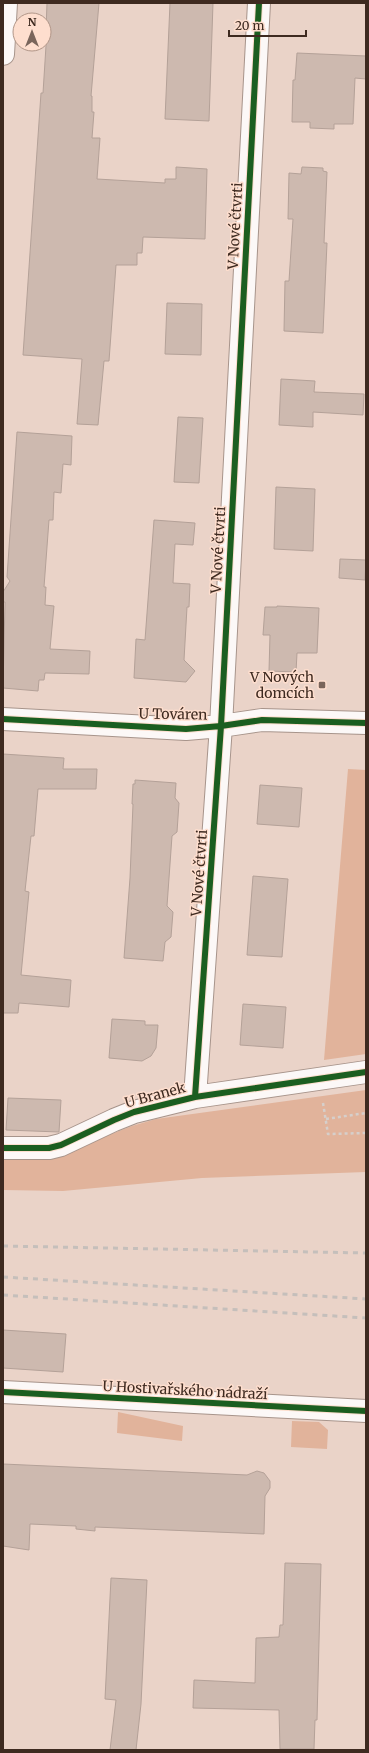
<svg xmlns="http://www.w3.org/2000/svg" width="369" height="1753" font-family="Merriweather,serif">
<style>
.green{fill:#e1b39b}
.building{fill:#cdb9af;stroke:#b4a198}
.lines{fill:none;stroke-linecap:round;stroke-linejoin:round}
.minor-casing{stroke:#a7948b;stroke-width:24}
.path{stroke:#d6cfcb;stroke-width:2.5;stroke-dasharray:3 3;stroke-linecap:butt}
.minor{stroke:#fcf8f7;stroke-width:22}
.rail{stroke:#c5bfbb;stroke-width:3;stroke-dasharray:5 5;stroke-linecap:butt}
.cycleway-casing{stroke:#fedece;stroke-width:8}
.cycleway{stroke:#1b5e20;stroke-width:6}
.poi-dot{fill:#7a655b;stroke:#fedece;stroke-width:1.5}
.labels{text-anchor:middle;stroke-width:3;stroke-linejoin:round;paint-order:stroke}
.street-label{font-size:14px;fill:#3e2a20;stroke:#fedece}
.poi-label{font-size:14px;fill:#3e2a20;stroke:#fedece;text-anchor:end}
</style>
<rect width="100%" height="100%" fill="#ead3c8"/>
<path class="green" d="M348,769l18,1v284l-42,6z
M366,1090v82l-164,6 -139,13 -60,-1v-30h29l25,-5 75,-29 24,-7z
M118,1412l65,14 -1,15 -65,-8z
M292,1421l27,1 9,8 -1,19 -36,-2z"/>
<path class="building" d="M47,3h52l-8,93h1v16h2l-2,26h8l-3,41 68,4v-4h11v-12l31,2 -2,70 -62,-2 -1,16h-5v12h-21l-7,96h-5l-6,64 -21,-1 5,-65 -59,-4 18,-262h2l4,-63h-1z
M170,3h43l-4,118 -44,-2z
M297,53l69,3v23l-11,-1 -2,46h-19v5l-24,-1v-6h-18l1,-42h2z
M302,167l21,1v3l4,1 -3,71h3l-4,90 -39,-2 1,-50h4l4,-62h-5l1,-46 12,1z
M167,303l35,1 -1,51 -36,-1z
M281,379l34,2 -1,11 50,2 -1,21 -50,-3v15l-34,-2z
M178,417l25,1 -4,65 -25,-1z
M17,432l55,4 -1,29 -8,-1 -2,29 -7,-1 -1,28h-4l-5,67h2l-1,18 9,1 -4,43 40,2 -1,23 -44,-1 -1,7h-5l-1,11 -35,-3 2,-86h-2v-10l7,-11 -3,-4z
M276,487l39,2 -2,62 -39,-2z
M154,520l41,3 -2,22 -18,-1 -2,39 17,1 -1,23h-2l-3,53 11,11 -9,11 -52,-4 2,-39 9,1z
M340,559l26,1 -1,20 -26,-2z
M277,606l42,2 -2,45h-20l-1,19 -27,-1 1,-36h-7l2,-28h12z
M3,754l61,4 -1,11h34l-1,20h-58l-4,47h-3l-6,55 4,1 -8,83 50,5 -2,27 -50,-4 -1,10h-15z
M135,780l41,3 -1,15 4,5 -2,29 -5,4 -5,70 6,6 -2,25 -6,5 -2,19 -39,-3 6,-80 3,-74h-1l1,-20h2z
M260,785l42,3 -3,39 -42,-3z
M253,876l35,3 -6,78 -35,-2z
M243,1004l43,3 -3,41 -43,-3z
M112,1019l33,2v4h13l-2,23 -5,8 -9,5 -33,-3z
M8,1098l53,2 -2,32 -53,-2z
M3,1330l63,4 -3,38 -60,-4z
M3,1464l244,11 10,-4 7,2 6,8v7l-5,8 -1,38 -169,-7v4l-19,-2v-3l-46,-2 -1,26 -26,-4z
M285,1563l36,1 -4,156h-2l-1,29h-34l-1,-39 -86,-2 1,-28 61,3 1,-45 23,-1 1,-12h3z
M111,1578l36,2 -6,124 -5,46h-26l6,-50 -11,-1z"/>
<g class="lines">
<defs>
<path id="minor" d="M3,54l3,-51
M3,719l183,10 35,-3 41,-6 104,3
M195,1097l26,-371 38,-723
M3,1148h46l12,-3 53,-25 20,-8 61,-15 171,-25
M3,1392l363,19"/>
</defs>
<use href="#minor" class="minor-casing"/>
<path class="path" d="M323,1103l5,31 38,-1
M326,1119l40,-6"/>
<use href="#minor" class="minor"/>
<path class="rail" d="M3,1246l363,7
M3,1277l363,22
M3,1295l363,23"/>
<defs>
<path id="cycleway" d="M3,719l183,10 35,-3 41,-6 104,3
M195,1097l26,-371 38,-723
M3,1148h46l12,-3 53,-25 20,-8 61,-15 171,-25
M3,1392l363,19"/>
</defs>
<use href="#cycleway" class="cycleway-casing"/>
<use href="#cycleway" class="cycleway"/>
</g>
<rect class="poi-dot" x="318" y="681" width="8" height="8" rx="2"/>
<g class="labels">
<g class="street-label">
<text transform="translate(235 226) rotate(-87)" y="5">V Nové čtvrti</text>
<text transform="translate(218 550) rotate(-87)" y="5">V Nové čtvrti</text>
<text transform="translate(173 714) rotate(1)" y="5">U Továren</text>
<text transform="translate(199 873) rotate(-86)" y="5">V Nové čtvrti</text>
<text transform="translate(155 1095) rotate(-15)" y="5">U Branek</text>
<text transform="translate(185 1390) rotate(3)" y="5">U Hostivařského nádraží</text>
</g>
<g class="poi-label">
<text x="314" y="682">V Nových<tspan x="314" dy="16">domcích</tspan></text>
</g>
</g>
<rect width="369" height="1753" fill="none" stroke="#3e2a20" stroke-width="8"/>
<g transform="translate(32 32)"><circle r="19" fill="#fedece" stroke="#b19688"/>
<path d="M0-3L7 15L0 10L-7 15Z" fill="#7a655b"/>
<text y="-6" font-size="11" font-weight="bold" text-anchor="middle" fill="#3e2a20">N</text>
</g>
<path d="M229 30v6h77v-6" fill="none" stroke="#3e2a20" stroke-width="2"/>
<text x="235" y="30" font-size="12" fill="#3e2a20" stroke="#fedece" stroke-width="3" paint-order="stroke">20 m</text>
</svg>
